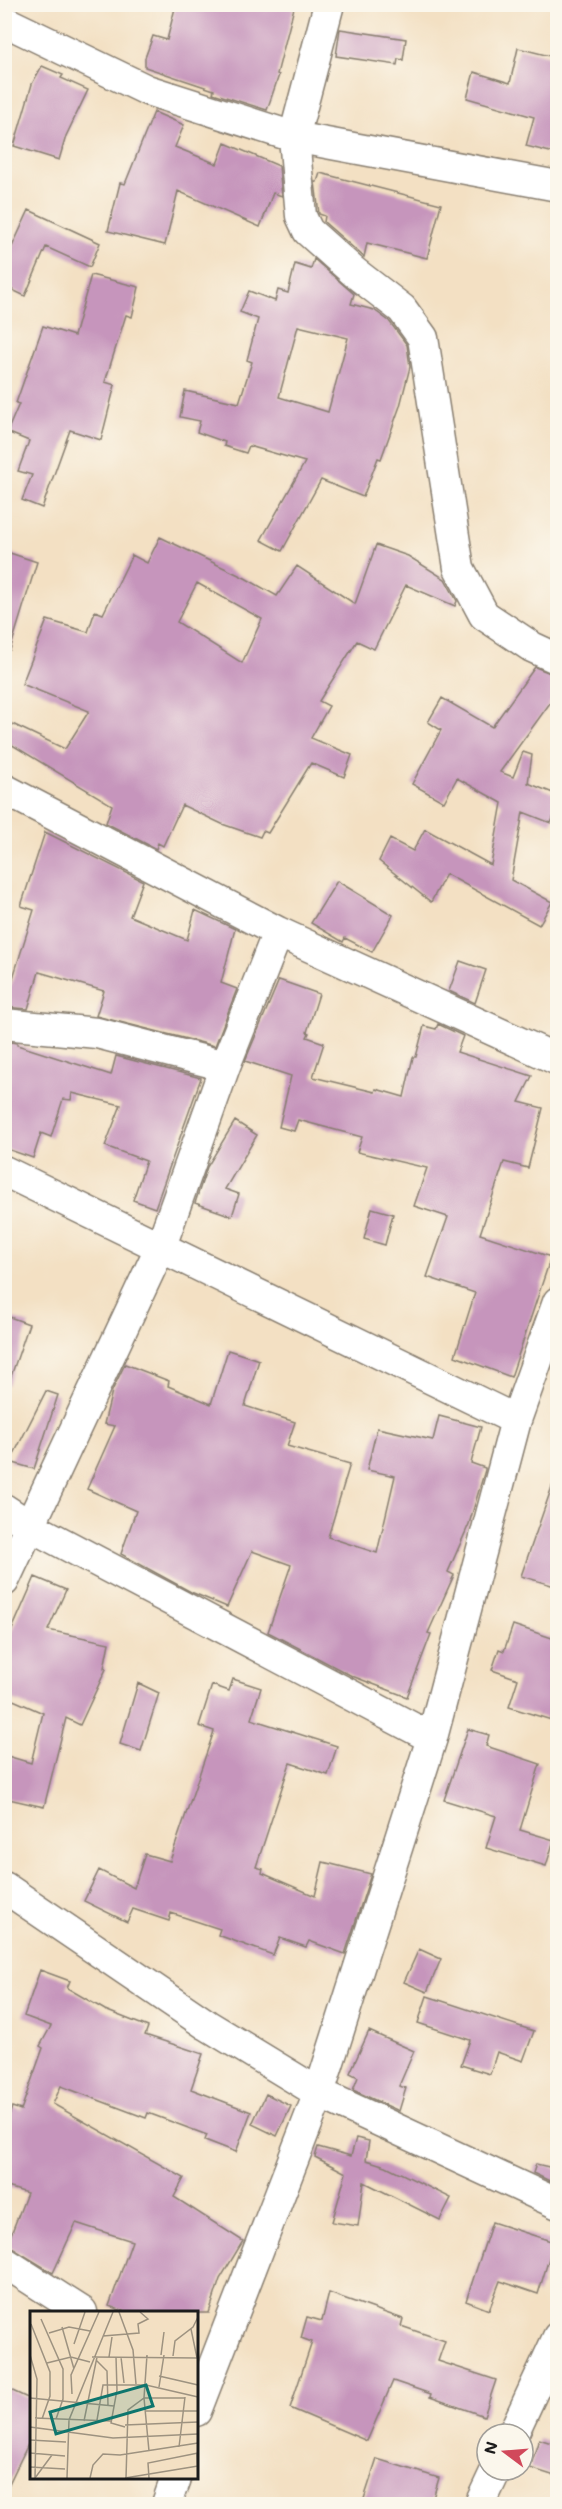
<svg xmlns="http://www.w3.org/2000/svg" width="562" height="2509" font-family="Mali,sans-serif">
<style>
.building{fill:#c695bc;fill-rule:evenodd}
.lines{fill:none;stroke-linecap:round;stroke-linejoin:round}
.street-casing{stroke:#887e70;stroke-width:33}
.street{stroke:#fff;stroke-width:30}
.inset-road{fill:none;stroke:#9d9280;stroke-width:1.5}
.view{fill:#0f766e;fill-opacity:0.15;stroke:#0f766e;stroke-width:3}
.inset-edge{fill:none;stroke:#1c1c1c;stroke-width:3}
</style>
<rect width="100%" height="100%" fill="#fbf7ec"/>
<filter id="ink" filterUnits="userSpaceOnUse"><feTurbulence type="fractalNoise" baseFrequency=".0167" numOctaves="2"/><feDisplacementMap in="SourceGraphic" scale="12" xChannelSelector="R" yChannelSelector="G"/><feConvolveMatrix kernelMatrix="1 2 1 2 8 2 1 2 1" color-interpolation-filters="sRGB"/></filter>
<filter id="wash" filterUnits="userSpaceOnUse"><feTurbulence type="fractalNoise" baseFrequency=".008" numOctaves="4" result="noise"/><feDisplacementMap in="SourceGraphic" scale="24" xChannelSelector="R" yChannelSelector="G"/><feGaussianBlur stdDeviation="1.35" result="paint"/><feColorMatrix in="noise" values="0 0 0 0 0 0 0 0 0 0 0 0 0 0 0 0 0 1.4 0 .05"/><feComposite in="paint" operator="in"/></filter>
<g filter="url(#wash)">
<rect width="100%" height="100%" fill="#f3e0c3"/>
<g id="blocks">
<path class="building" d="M176,4h119l-18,70 2,1 -12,35 -54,-17 1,-3 -69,-23v-9l8,-22 14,4z
M340,29l66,10 -3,21 -5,-1 -1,6 -61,-9z
M518,48l40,10v96l-32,-8 8,-29 -67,-19 7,-26 36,11z
M42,66l21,9 -2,3 27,12 -22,46 -7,24 -45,-14 18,-62z
M154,112l30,13 -9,22 42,17 8,-21 54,23 3,30 -9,-3 -13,34 -82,-36 -13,54 -57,-14 12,-48 5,1z
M320,173l121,31 -14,54 -60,-15 -3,14 -40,-35 1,-6 -6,-2 -4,-32h2z
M29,210l71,33 -10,24 -44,-20 -21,49 -21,-10v-22z
M314,259l40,35 -3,10 23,6 15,11 18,24 3,22 -10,39 -19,53 -3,-1 -15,39 -42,-17 -39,71 -21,-11 44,-78 -56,-16 -3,7 -22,-7 1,-4 -28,-10 3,-11 -20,-4 5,-26 54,12 13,-41 -5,-2 11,-41 -18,-7 9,-21 26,10 3,-11 10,3 7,-29 16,5zM298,326l50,12 -20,74 -49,-15z
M91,275l48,12 -7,30 -6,-2 -21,67 10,3 -14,55 -31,-10 -28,78 -20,-8 10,-25 -14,-4 11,-30 -22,-9 12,-28 -3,-1 27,-77 31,10z
M160,537l85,41 32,18 20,-30 58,38 21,-59 32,11 37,23 12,22 -2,5 -49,-21 -32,64 -17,-8 -38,60 10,5 -18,32 41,17 -8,22 -33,-14 -43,70 -5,-2 -3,6 -38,-13 -40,-19 -19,41 -5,-3 -2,6 -50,-26 6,-18 -108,-65v-20l61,29 24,-38 -67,-27 25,-64 41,12 7,-21 8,3 29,-59 15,8zM197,583l65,36 -20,44 -65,-41z
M4,551l33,11 -27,88 -6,-1z
M535,667l23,9v16l-58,80 13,5 10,-25 9,3 -4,28 30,12v12l-7,16 -28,-11 -12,68 41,22 -13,23 -93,-51 -15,28 -52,-41 11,-22 23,12 12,-22 66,36 11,-62 -45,-25 -13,24 -32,-18 29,-54 -13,-8 14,-24 50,29z
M45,832l98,49 -13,35 57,24 8,-30 40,19 -14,54 16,6 -22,57 -119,-30 8,-25 -65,-19 -11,37 -24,-2 30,-97 -13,-4z
M337,881l56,34 -21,37 -27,-14 -2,4 -32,-19z
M460,961l26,9 -11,33 -26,-12z
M279,980l40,14 -12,38 2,1 -2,4 17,6 -11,34 62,15 1,-3 28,8 9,-40h3l8,-31 12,3 2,-5 25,12 -6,16 75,24 -13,26 24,6 -15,60 -24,-6 -24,72 71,23 -40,120 -56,-21 20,-63 -48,-16 21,-60 -34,-11 13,-38 -70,-16 5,-15 -64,-17 -4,11 -15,-4 12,-51 -46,-15z
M4,1041l13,2v2l94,30 5,-19 85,22 -46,130 -22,-8 13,-39 -41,-15 16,-41 -49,-12 -1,7 -8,-1 -12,38 -10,-4 -8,25 -29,-10z
M235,1121l22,14 -32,54 14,5 -7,22 -37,-13 12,-36z
M372,1208l21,6 -8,31 -21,-6z
M4,1315l25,9 -21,61h-4z
M228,1350l31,10 -14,46 50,16 -8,24 63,18 -22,73 49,16 18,-77 -28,-6 10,-42 56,12 6,-24 42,11 -10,36 14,5v2l-16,54 -21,48 6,3 -26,58 3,1 -24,63 -55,-21 -84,-44 23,-67 -39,-14 -25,56 -36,-15 -70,-38 15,-43 -49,-22 28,-63 -11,-2 8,-33 13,-27 44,17 -1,5 43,18z
M46,1391l12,4 -24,74 -24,-7z
M554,1481h4v106l-37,-11z
M35,1577l31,13 -18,40 61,13 -5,25 2,1 -26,56 -14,-7 -22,89 -40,-9v-43l27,8 12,-50 -39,-17v-48z
M513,1625l45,15v82l-49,-15 9,-28 -26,-9 7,-21 5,2z
M233,1679l28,9 -10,31 86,27 -9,29 -38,-12 -34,104 7,2 -1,4 53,23 8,-34 48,12 -26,80 -36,-13 -3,6 -26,-9 -7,17 -55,-20 2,-6 -49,-16 -2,8 -36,-12 -6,13 -43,-21 15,-31 35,18 11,-34 25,7 44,-130 -15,-5 13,-41 17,6z
M138,1683l21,10 -18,58 -21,-7z
M468,1729l21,6 -3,11 54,18 -20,66 34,10 -8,26 -60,-18 10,-32 -52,-16z
M419,1949l22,10 -14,33 -23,-10z
M40,1970l30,11 -3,7 38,22 43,17 -3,8 58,19 -12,35 60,23 -15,40 -31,-12 2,-5 -59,-22 -2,5 -85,-32 -8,18 131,74 -10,19 69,44 -23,38 -11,34h-81l-19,-7 23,-65 -22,-7 -34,-11 -23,50 -46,-28 20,-52 -23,-7v-56l8,-23 9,3 22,-62 -3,-2 11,-20 -27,-10z
M427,1996l107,35 -11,30 -26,-9 -7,22 -29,-9 9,-25 -52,-17z
M369,2031l45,20 -15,35 7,2 -7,23 -46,-21 5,-13 -8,-4z
M266,2094l25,12 -14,30 -25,-12z
M356,2138l13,3 -3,19 20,6 65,32 -11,22 -76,-38 -6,44 -26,-4 14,-49 -31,-16 3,-10 33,9z
M536,2164l22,5v16l-25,-12z
M492,2222l62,20 -16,52 -38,-13 -11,29 -23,-9z
M329,2293l74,26 -2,7 44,15 -7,20 58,19 -12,36 -54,-19 1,-3 -38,-13 -26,60 -77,-33 22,-66 -11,-4 6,-21 15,4z
M4,2387l28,13v36l-28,58z
M539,2439l19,6v32l-28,-9z
M377,2459l62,19 -8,27h-69z"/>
</g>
</g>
<g filter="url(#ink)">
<use href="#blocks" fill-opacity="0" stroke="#887e70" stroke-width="1.5"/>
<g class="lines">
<defs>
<path id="street" d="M329,4l-35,133 7,79 7,15 46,41 48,37 21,29 36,230 25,47 48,32 26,12
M4,21l143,69 147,47 264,49
M4,789l274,143 280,128
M4,1024l93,9 128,33
M4,1171l512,249
M4,1509l26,17 402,212
M4,1581l157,-335 64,-180 53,-134
M4,1887l203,138 112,68 239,111
M4,2262l78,50
M196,2411l123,-318 113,-355 84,-318 42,-118
M513,2434l45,-97
M167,2504l9,-26
M480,2504l16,-34"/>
</defs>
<use href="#street" class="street-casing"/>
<use href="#street" class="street"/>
</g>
</g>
<g transform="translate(30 2311)">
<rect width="168" height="168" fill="#f3e0c3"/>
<path class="inset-road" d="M89,1l14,38 3,34M11,8l22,50v30l-7,20M1,13l19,48v24l-8,23M32,16l12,42M161,18l6,29M19,22l20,-6 21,4M73,25l36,-3 -1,-9 10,-5 -8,-7M44,33l11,-32M0,44l7,24 -2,99M117,44l-3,43 5,53M131,44l3,-23M143,45l2,-15 18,-14 5,-10M62,46l106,1M79,46l3,-20M86,46l1,33 -6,33 14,4M91,46l3,26M66,49l11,11 1,34M17,52l24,-6 19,5M129,65l39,9M129,76l5,-32M42,83l-1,-19 28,-63M0,87l84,8M116,100h52M5,107l76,3M67,109l6,-35h43l52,12M54,110l13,-64M95,114l73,-3M0,116l83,11 85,-4M0,129l36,2M149,136l6,-50M0,142l35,3M167,142l1,25M0,156l35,2M5,167l17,-23M37,167l2,-58 44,-108M60,167l3,-13 10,-11 17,1 78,-12M95,167l73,-12M96,167l2,-68 16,-12h41M119,167l-1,-15 50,-10"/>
<path class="view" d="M116,74l7,21 -97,28 -6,-22z"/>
<rect width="168" height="168" class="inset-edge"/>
</g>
<rect width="562" height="2509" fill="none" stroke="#fbf7ec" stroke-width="24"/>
<g transform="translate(505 2452) rotate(286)"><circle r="28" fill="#fbf7ec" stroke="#a29f99" stroke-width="1.5"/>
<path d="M0-4.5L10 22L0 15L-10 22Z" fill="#d1495b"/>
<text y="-9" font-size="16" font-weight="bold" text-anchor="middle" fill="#1c1c1c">N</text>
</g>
</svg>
